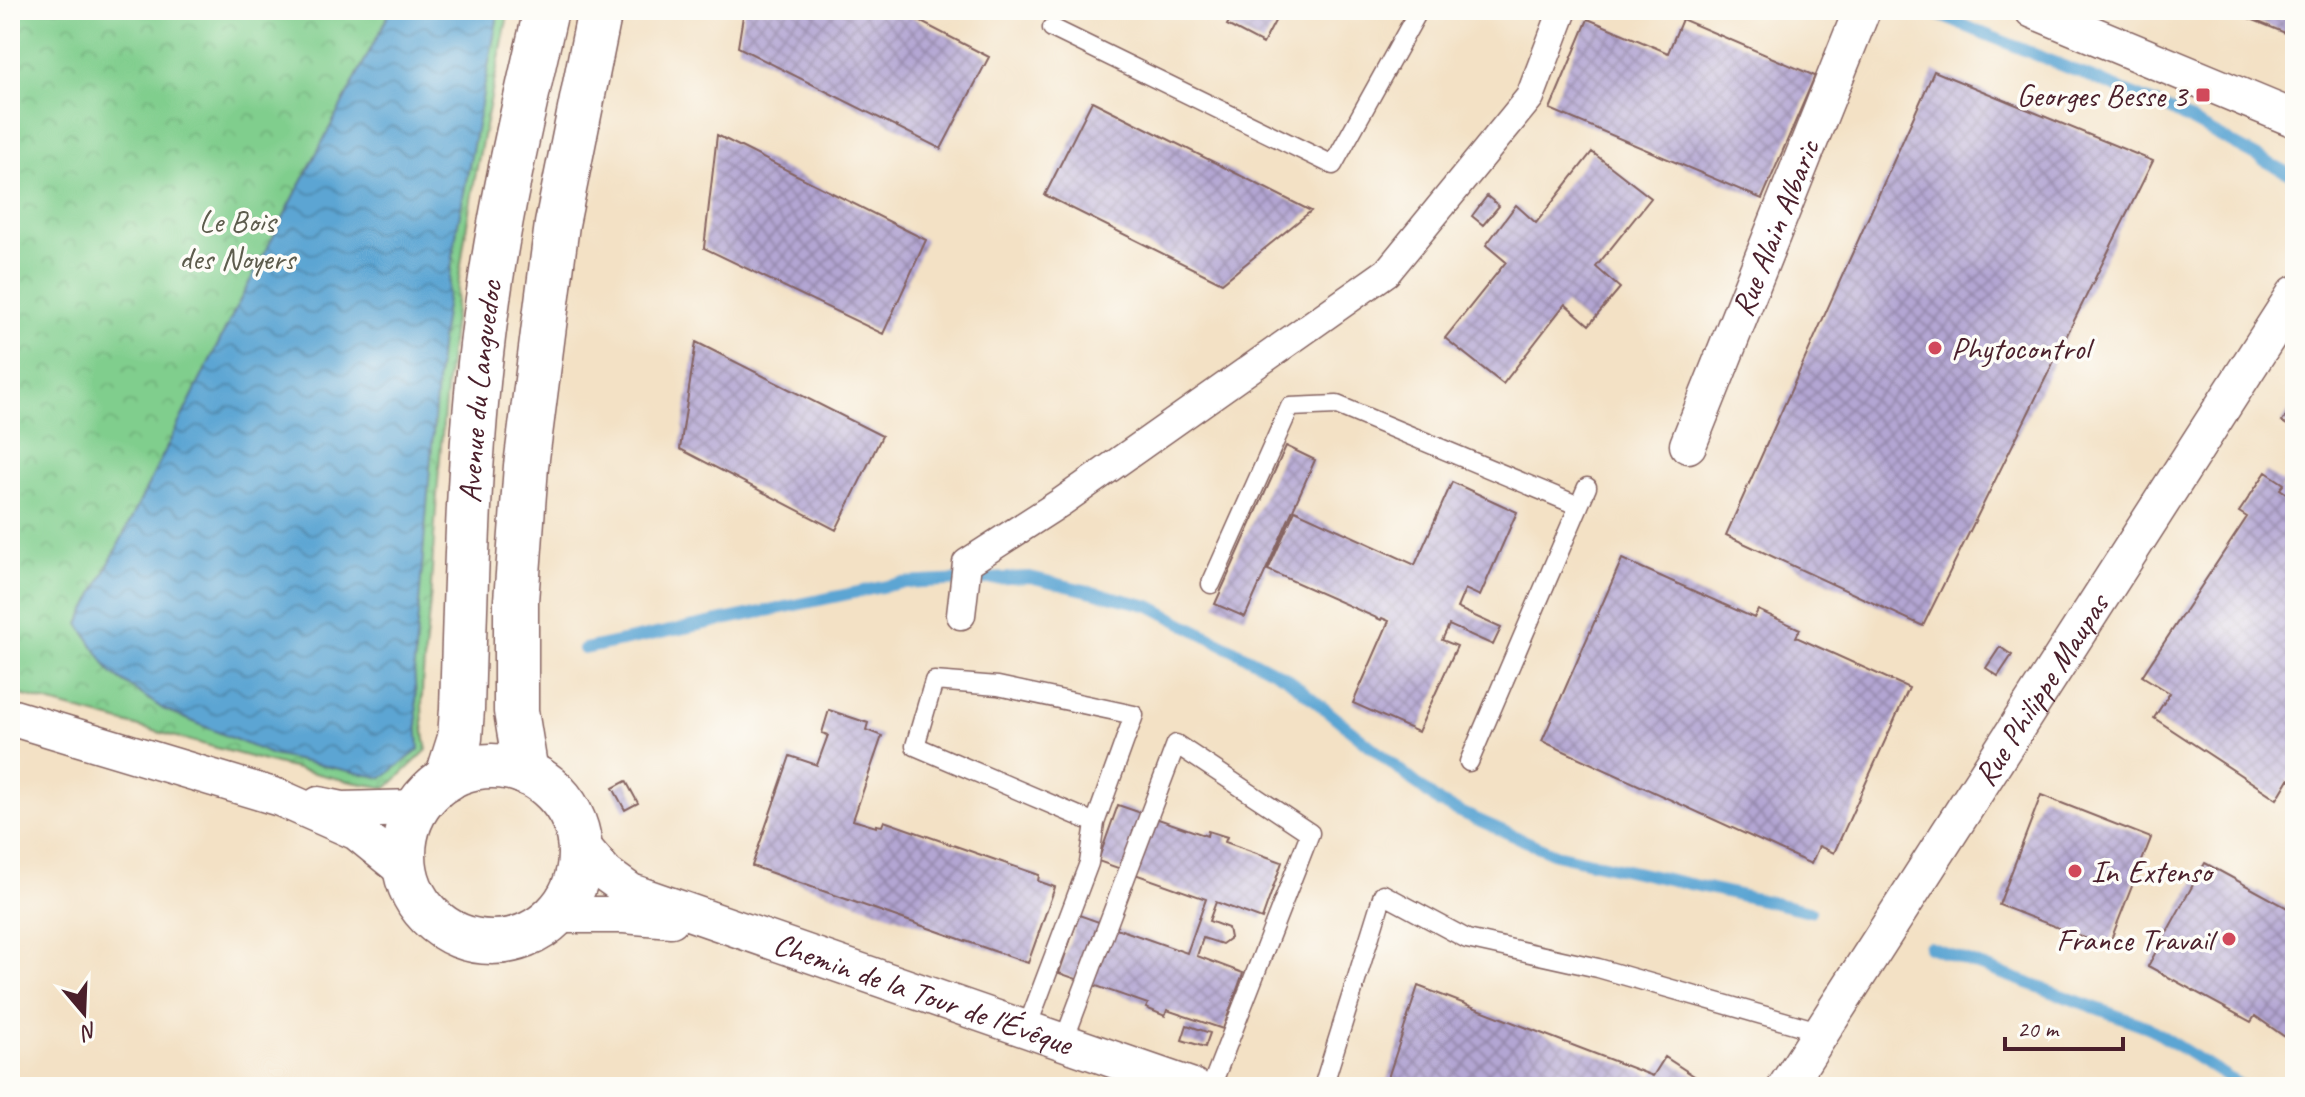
<svg xmlns="http://www.w3.org/2000/svg" width="2305" height="1097" font-family="Caveat,sans-serif">
<style>
.park{fill:url(#park-crowns);stroke:#65765c;stroke-width:2}
.water{fill:url(#water-waves);stroke:#52627f;stroke-width:2}
.lines{fill:none;stroke-linecap:round;stroke-linejoin:round}
.stream{stroke:#5ba5d3;stroke-width:12}
.building{fill:url(#building-cross-hatch)}
.service-casing{stroke:#856361;stroke-width:21}
.pedestrian-casing{stroke:#856361;stroke-width:31}
.minor-casing{stroke:#856361;stroke-width:39}
.tertiary-casing{stroke:#856361;stroke-width:47}
.service{stroke:#fff;stroke-width:18}
.pedestrian{stroke:#fff;stroke-width:28}
.minor{stroke:#fff;stroke-width:36}
.tertiary{stroke:#fff;stroke-width:44}
.poi-dot{fill:#d1495b;stroke:#fdfcf7;stroke-width:3}
.labels{text-anchor:middle;stroke-width:7;stroke-linejoin:round;paint-order:stroke}
.poi-label{font-size:32px;fill:#4a1f2b;stroke:#fdfcf7;text-anchor:end}
.park-label{font-size:32px;fill:#5d5c4d;stroke:#fdfcf7}
.street-label{font-size:32px;fill:#4a1f2b;stroke:#fdfcf7}
</style>
<defs>
<pattern id="park-crowns" width="20" height="18" patternUnits="userSpaceOnUse" patternTransform="scale(2)"><rect width="20" height="18" fill="#80ce8d"/><path d="M2 6a3 3 0 1 1 6 0M12 15a3 3 0 1 1 6 0" fill="none" stroke="#70b07a"/></pattern>
<pattern id="water-waves" width="16" height="10" patternUnits="userSpaceOnUse" patternTransform="scale(2)"><rect width="16" height="10" fill="#5ba5d3"/><path d="M0 5q4-4 8 0t8 0" fill="none" stroke="#4d86ab"/></pattern>
<pattern id="building-cross-hatch" width="8" height="8" patternUnits="userSpaceOnUse" patternTransform="scale(2)"><rect width="8" height="8" fill="#b3a6d3"/><path d="M0 0l8 8M0 8l8-8" fill="none" stroke="#9487ab"/></pattern>
</defs>
<rect width="100%" height="100%" fill="#fdfcf7"/>
<filter id="ink" filterUnits="userSpaceOnUse"><feTurbulence type="fractalNoise" baseFrequency=".0125" numOctaves="2"/><feDisplacementMap in="SourceGraphic" scale="16" xChannelSelector="R" yChannelSelector="G"/><feConvolveMatrix kernelMatrix="1 2 1 2 8 2 1 2 1" color-interpolation-filters="sRGB"/></filter>
<filter id="wash" filterUnits="userSpaceOnUse"><feTurbulence type="fractalNoise" baseFrequency=".006" numOctaves="4" result="noise"/><feDisplacementMap in="SourceGraphic" scale="32" xChannelSelector="R" yChannelSelector="G"/><feGaussianBlur stdDeviation="1.8" result="paint"/><feColorMatrix in="noise" values="0 0 0 0 0 0 0 0 0 0 0 0 0 0 0 0 0 1.4 0 .05"/><feComposite in="paint" operator="in"/></filter>
<g filter="url(#wash)">
<rect width="100%" height="100%" fill="#f3e1c5"/>
<path class="park" d="M10,10h499c-14,71 -31,143 -42,214 -19,120 -29,241 -36,363 -3,53 -16,110 -4,163l-40,38 -35,-6 -76,-18 -266,-72z"/>
<path class="water" d="M391,10h108l-42,219 -17,118 -26,319 5,84 -37,28 -110,-23 -109,-46 -52,-36 -32,-49 157,-316z"/>
<g class="lines">
<path class="stream" d="M1926,10l245,100 124,67
M584,649l317,-66 129,-6 120,29 137,72 153,125 115,51 255,57
M1929,947l219,80 95,60"/>
</g>
<g id="blocks">
<path class="building" d="M744,10h154l91,47 -48,92 -203,-102z
M1236,10h45l-18,34 -36,-19z
M2229,10h66v27z
M1588,19l80,34 14,-34 133,57 -53,123 -212,-90z
M1934,71l219,90 -230,465 -197,-91z
M1092,101l219,110 -89,72 -177,-88z
M717,135l209,105 -43,94 -179,-86z
M1592,152l59,46 -55,69 24,21 -31,37 -24,-21 -62,80 -58,-46 61,-76 -20,-17 30,-40 20,18z
M1487,196l12,10 -16,19 -11,-9z
M696,342l186,94 -46,94 -156,-81z
M2295,402v28l-13,-8z
M1286,446l29,14 -70,157 -30,-13z
M2266,472l18,12 -4,5 15,10v284l-6,-4 -12,20 -123,-81 16,-25 -28,-17 105,-159 -8,-5z
M1452,482l65,30 -37,84 -15,-7 -8,19 44,20 -8,17 -44,-20 -7,15 15,6 -39,86 -65,-29 36,-82 -7,-3 -1,2 -113,-50 27,-60 120,55z
M1622,559l132,59 4,-8 42,19 -4,8 113,51 -75,165 -15,-7 -8,18 -269,-123z
M2000,647l12,8 -14,21 -12,-8z
M829,710l39,13 -2,7 16,6 -29,84 23,7v-2l6,1 2,-5 155,54 -1,6 17,6 -27,76 -276,-97 38,-110 27,9 11,-30 -6,-2z
M626,781l12,22 -13,7 -12,-22z
M2041,795l110,43 -43,109 -109,-42z
M1118,805l89,31 1,-5 19,6 -2,5 57,20 -20,57 -46,-17 -7,19 19,7 2,10 -8,6 -19,-6 -6,18 46,17 -20,56 -56,-19 -2,6 -19,-8 2,-4 -89,-31 20,-58 108,38 19,-54 -108,-38z
M2205,863l90,49v132l-40,-28 -4,6 -103,-56z
M1418,986l235,90 12,-19 46,30h-316l-9,-3z
M1187,1025l23,8 -5,14 -23,-7z"/>
</g>
</g>
<g filter="url(#ink)">
<use href="#blocks" fill-opacity="0" stroke="#856361" stroke-width="2"/>
<g class="lines">
<defs>
<path id="service" d="M1052,28l281,137 86,-155
M1211,584l79,-177 47,-2 242,101
M934,681l64,5 136,29 -39,108 -180,-77z
M1469,762l118,-275
M1026,1030l63,-167 6,-40
M1063,1043l113,-299 134,89 -99,254
M1323,1087l60,-193 84,45 131,29 224,64"/>
<path id="pedestrian" d="M961,615l6,-52 93,-60 327,-231 143,-175 33,-87"/>
<g id="minor">
<path d="M2033,10l262,109"/>
<path id="s1" d="M1688,445l174,-435"/>
<path d="M10,717l270,81 77,34 48,39"/>
<path d="M319,805l24,5 74,-2"/>
<path id="s2" d="M581,845l25,29 25,18 562,195"/>
<path d="M557,915h67l47,4"/>
<path id="s3" d="M1786,1087l509,-793"/>
</g>
<g id="tertiary">
<circle cx="492" cy="854" r="88"/>
<path d="M526,773l-10,-62v-110l10,-135 31,-242 43,-214"/>
<path id="s4" d="M447,779l13,-41 2,-29c4,-131 6,-264 24,-395 13,-102 37,-203 60,-304"/>
</g>
</defs>
<use href="#service" class="service-casing"/>
<use href="#pedestrian" class="pedestrian-casing"/>
<use href="#minor" class="minor-casing"/>
<use href="#tertiary" class="tertiary-casing"/>
<use href="#service" class="service"/>
<use href="#pedestrian" class="pedestrian"/>
<use href="#minor" class="minor"/>
<use href="#tertiary" class="tertiary"/>
</g>
</g>
<g class="poi-dot">
<rect x="2195" y="87" width="16" height="16" rx="4"/>
<circle cx="1935" cy="348" r="8"/>
<circle cx="2075" cy="871" r="8"/>
<circle cx="2229" cy="939" r="8"/>
</g>
<g class="labels">
<g class="poi-label">
<text x="2187" y="106">Georges Besse 3</text>
<text x="1951" y="359" text-anchor="start">Phytocontrol</text>
<text x="2091" y="882" text-anchor="start">In Extenso</text>
<text x="2213" y="950">France Travail</text>
</g>
<g class="park-label">
<text x="237" y="232">Le Bois<tspan x="237" dy="37">des Noyers</tspan></text>
</g>
<g class="street-label">
<text dy="11" stroke="none"><textPath href="#s1" startOffset="234">Rue Alain Albaric</textPath></text>
<text dy="11" stroke="none"><textPath href="#s4" startOffset="390">Avenue du Languedoc</textPath></text>
<text dy="11" stroke="none"><textPath href="#s3" startOffset="472">Rue Philippe Maupas</textPath></text>
<text dy="11" stroke="none"><textPath href="#s2" startOffset="378">Chemin de la Tour de l'Évêque</textPath></text>
</g>
</g>
<rect width="2305" height="1097" fill="none" stroke="#fdfcf7" stroke-width="40"/>
<g transform="translate(84 1013) rotate(161)" stroke="#fdfcf7" stroke-width="6" paint-order="stroke">
<path d="M0-6L14 30L0 20L-14 30Z" fill="#4a1f2b"/>
<text y="-12" font-size="22" font-weight="bold" text-anchor="middle" fill="#4a1f2b">N</text>
</g>
<path d="M2005 1037v12h118v-12" fill="none" stroke="#4a1f2b" stroke-width="4"/>
<text x="2017" y="1037" font-size="24" fill="#4a1f2b" stroke="#fdfcf7" stroke-width="6" paint-order="stroke">20 m</text>
</svg>
